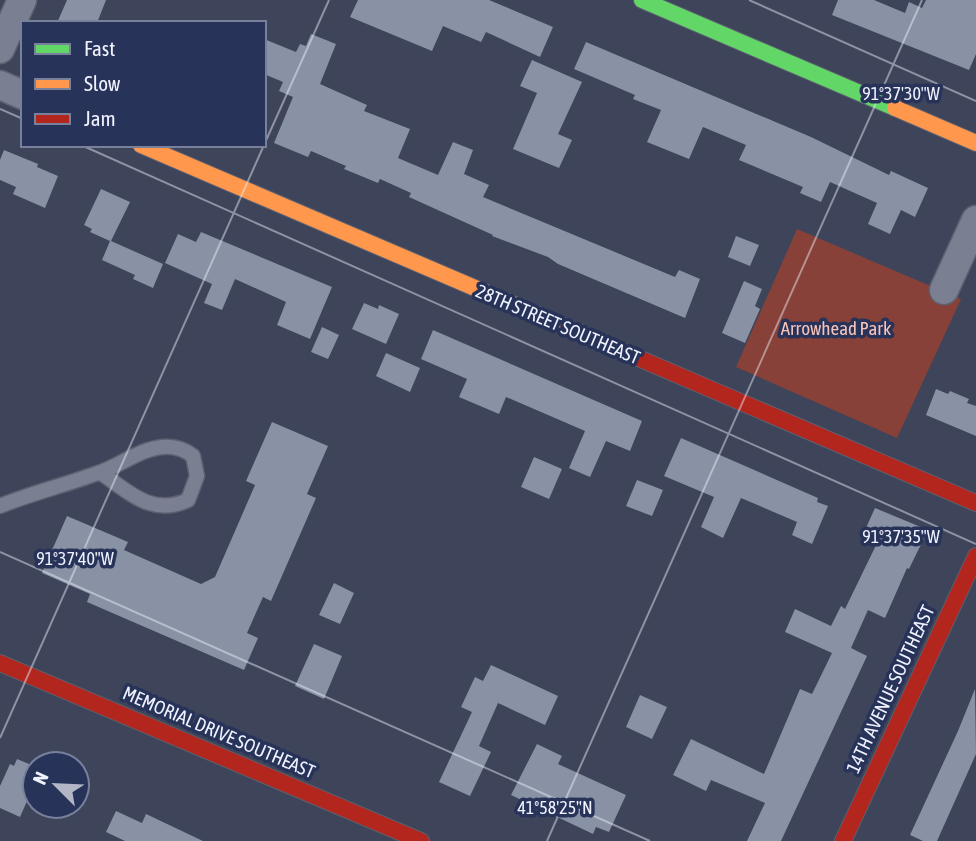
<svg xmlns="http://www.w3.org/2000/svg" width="976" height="841" font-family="'Asap Condensed',sans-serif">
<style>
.green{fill:#884138}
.building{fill:#8892a4}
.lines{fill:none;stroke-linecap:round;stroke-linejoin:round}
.lane-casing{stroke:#5c6070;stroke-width:17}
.street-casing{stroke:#5c6070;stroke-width:31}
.fast-casing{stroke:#5c6070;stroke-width:18}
.slow-casing{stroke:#5c6070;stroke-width:18}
.jam-casing{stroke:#5c6070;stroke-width:18}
.lane{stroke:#7a8091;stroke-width:14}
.street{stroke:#7a8091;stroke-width:28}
.fast{stroke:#63d668;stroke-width:16}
.slow{stroke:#ff974d;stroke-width:16}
.jam{stroke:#b3261e;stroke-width:16}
.ticks{fill:none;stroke:#f0f3fe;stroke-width:2;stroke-opacity:0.45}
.labels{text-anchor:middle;stroke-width:7;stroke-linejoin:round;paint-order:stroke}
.street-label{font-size:19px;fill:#f0f3fe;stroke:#28335a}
.park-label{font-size:19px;fill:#f6c3b9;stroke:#28335a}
.ticks-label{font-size:18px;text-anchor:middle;fill:#f0f3fe;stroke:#28335a;stroke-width:7;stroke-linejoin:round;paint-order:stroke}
</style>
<rect width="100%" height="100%" fill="#3e445a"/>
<path class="green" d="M797,229l164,70 -64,139 -161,-71z"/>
<path class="building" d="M67,0h39l-9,23h-40z
M358,0h131l64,27 -13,30 -54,-25 -5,10 -38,-16 -11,25 -82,-34z
M838,0h36l31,13 4,-11 13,6 4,-8h50v54l-7,16 -137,-55z
M311,34l25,10 -16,40 47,21 -3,6 46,18 -12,29 40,17 15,-33 20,8 -9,24 25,11 -6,12 192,80 4,-7 21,9 -15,39 -127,-54 -10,-7 -56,-21 1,-1 -84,-38 2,-4 -31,-14 -2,4 -34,-14 2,-3 -35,-15 -3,6 -34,-14 19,-46 -14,-6 4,-9 -19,-8v-35l32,13 4,-8 6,2z
M586,42l225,95 78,38 2,-4 37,17 -13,29 -14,-7 -11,24 -22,-10 9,-21 -47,-21 -9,20 -21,-9 3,-6 -64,-27 7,-15 -43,-18 -14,32 -42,-17 14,-32 -28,-11 2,-4 -61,-26z
M532,60l50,22 -24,52 14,6 -13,28 -46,-19 24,-56 -17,-7z
M4,150l34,14 -1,3 21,9 -13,32 -32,-14 3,-7 -16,-7v-20z
M101,189l29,13 -19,39 52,23 -10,24 -20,-9 2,-4 -33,-15 8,-19 -20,-9 2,-3 -8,-4z
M201,232l131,55 -22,52 -33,-14 9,-23 -51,-23 -13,31 -18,-7 8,-19 -47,-21 13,-29 18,8z
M736,236l23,9 -9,21 -22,-9z
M744,281l18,8 -7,17 5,3 -15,34 -23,-10z
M364,303l14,6 1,-4 20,9 -13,30 -34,-15z
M322,327l17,8 -11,24 -17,-7z
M433,330l209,91 -12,30 -24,-10 -16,36 -21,-9 16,-37 -79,-34 -7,17 -40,-17 8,-18 -46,-20z
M386,353l34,15 -10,24 -34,-16z
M936,389l12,5 2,-3 19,8 -2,4 9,3v30l-50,-21z
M272,422l56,24 -21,48 9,4 -45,103 -8,-4 -16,36 11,5 -14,32 -157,-68 3,-8 -48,-21 25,-57 61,26 -4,8 77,34 14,-7 40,-92 -9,-4z
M681,438l137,60 -1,4 11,4 -16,38 -20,-9 5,-13 -56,-24 -18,40 -22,-11 13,-30 -50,-21z
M534,457l28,12 -13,30 -28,-12z
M637,480l26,10 -11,26 -26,-10z
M875,508l53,22 -19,39 -2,-1 -22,50 -17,-8 -17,38 16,8 -86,185h-34l18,-38 -54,-23 -5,11 -33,-16 18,-36 73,35 36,-85 12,5 20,-41 -47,-21 10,-23 36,17 10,-20 4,3 35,-72 -15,-7z
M334,583l20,10 -14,31 -21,-9z
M314,644l28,12 -18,43 -29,-13z
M491,665l67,31 -13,29 -47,-22 -19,43 12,6 -21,44 -31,-14 33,-70 -11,-5 14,-30 8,4z
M975,689l1,65 -39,87h-14l-13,-6 48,-104z
M640,695l27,12 -15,32 -26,-12z
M537,744l25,12 -4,8 68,31 -17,37 -13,-5 -3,7 -82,-39z
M17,759l17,7 -6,14 7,3 -15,34 -20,-9v-22l10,-22 4,2z
M116,811l26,12 4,-9 57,27h-78l-19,-9z"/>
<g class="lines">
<defs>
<path id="lane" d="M0,506c32,-13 65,-21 98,-33 22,-7 41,-24 65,-26 12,-1 21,2 30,9l4,20 -9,24c-36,17 -59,-8 -87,-27"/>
<path id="street" d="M0,49l22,-49
M0,85l23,10
M944,290l32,-70"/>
<path id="fast" d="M642,0l253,108"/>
<path id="slow" d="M895,108l81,35
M141,145l432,185"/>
<path id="jam" d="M573,330l403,173
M0,663l421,178
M843,841l133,-285"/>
</defs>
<use href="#lane" class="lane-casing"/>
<use href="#street" class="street-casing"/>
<use href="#fast" class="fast-casing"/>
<use href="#slow" class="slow-casing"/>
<use href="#jam" class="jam-casing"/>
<use href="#lane" class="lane"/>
<use href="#street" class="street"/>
<use href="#fast" class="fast"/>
<use href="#slow" class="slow"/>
<use href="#jam" class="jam"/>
</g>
<path class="ticks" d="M749,0l227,101M0,109l23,10M81,145l895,399M264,145l65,-145M0,552l650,289M0,738l264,-593M547,841l375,-841"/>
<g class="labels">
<g class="street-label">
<text transform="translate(558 324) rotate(23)" y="7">28TH STREET SOUTHEAST</text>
<text transform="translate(890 689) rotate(-65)" y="7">14TH AVENUE SOUTHEAST</text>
<text transform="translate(219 732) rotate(23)" y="7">MEMORIAL DRIVE SOUTHEAST</text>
</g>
<g class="park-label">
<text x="836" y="335">Arrowhead Park</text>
</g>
</g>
<g class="ticks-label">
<text x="901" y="100">91°37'30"W</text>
<text x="901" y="543">91°37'35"W</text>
<text x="75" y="565">91°37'40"W</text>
<text x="555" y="814">41°58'25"N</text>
</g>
<rect x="21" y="21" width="245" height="126" fill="#28335a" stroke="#78809c" stroke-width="2"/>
<rect x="35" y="44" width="35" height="10" fill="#63d668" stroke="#78809c" stroke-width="2"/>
<text x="84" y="56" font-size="21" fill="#f0f3fe">Fast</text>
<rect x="35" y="79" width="35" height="10" fill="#ff974d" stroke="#78809c" stroke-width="2"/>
<text x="84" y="91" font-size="21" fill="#f0f3fe">Slow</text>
<rect x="35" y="114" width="35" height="10" fill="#b3261e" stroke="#78809c" stroke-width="2"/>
<text x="84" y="126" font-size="21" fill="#f0f3fe">Jam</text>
<g transform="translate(56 785) rotate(294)"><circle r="33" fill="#28335a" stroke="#78809c" stroke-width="2"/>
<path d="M0-5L12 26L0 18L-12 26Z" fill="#b2b6c5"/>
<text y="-10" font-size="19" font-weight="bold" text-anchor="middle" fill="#f0f3fe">N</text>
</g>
</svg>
